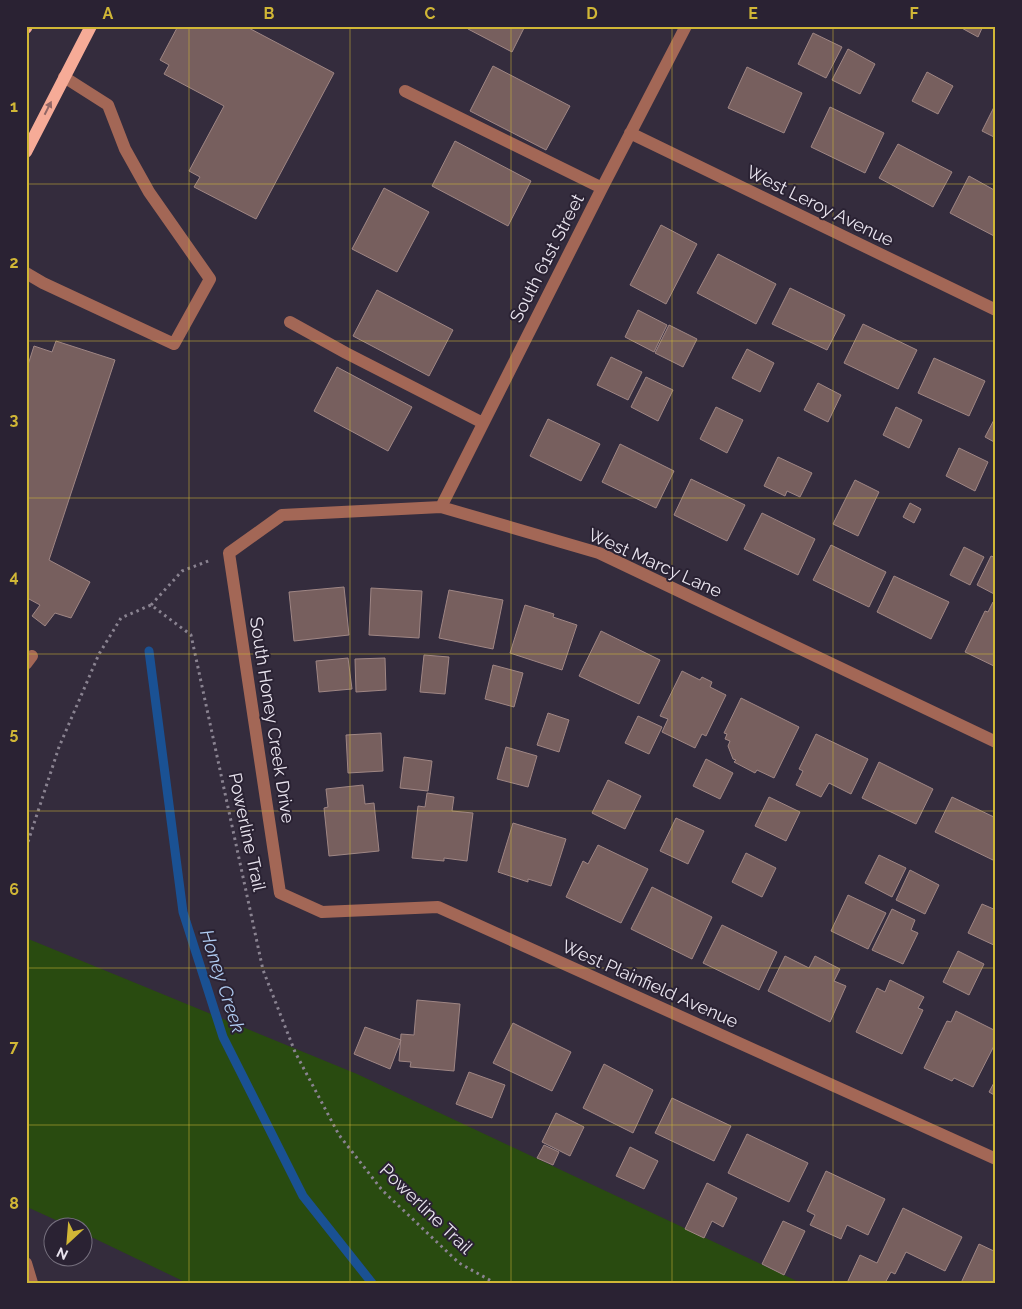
<svg xmlns="http://www.w3.org/2000/svg" width="1022" height="1309" font-family="Raleway,sans-serif">
<style>
.green{fill:#294b10}
.lines{fill:none;stroke-linecap:round;stroke-linejoin:round}
.stream{stroke:#1a5193;stroke-width:9}
.building{fill:#775f5e;stroke:#9f8684}
.path{stroke:#8a8391;stroke-width:3;stroke-dasharray:2.5 4;stroke-linecap:butt}
.minor{stroke:#a36756;stroke-width:12}
.major{stroke:#f6ab97;stroke-width:12}
.oneway{fill:#906665}
.grid{fill:none;stroke:#d1b736;stroke-width:1;stroke-opacity:0.55}
.labels{text-anchor:middle;stroke-width:4;stroke-linejoin:round;paint-order:stroke}
.street-label{font-size:18px;fill:#e9e4ef;stroke:#2a2233}
.water-label{font-size:19px;font-style:italic;fill:#afcbf1;stroke:#2a2233}
.neatline{fill:none;stroke:#d1b736;stroke-width:2}
.grid-label{font-size:16px;text-anchor:middle;font-weight:bold;fill:#d1b736}
</style>
<rect width="100%" height="100%" fill="#342c3d"/>
<path class="green" d="M26,938l331,136 444,209h-614l-104,-50 -1,-7h-13l-42,-19z"/>
<g class="lines">
<path class="stream" d="M149,651l34,261 40,125 80,159 69,87"/>
</g>
<path class="building" d="M178,26h67l89,47 -78,146 -62,-32 6,-10 -11,-6 35,-65 -60,-32 5,-9 -9,-5z
M469,26h56l-13,26 -44,-23z
M958,26h25l-5,11z
M813,33l29,14 -16,31 -28,-14z
M848,49l27,15 -15,30 -28,-14z
M493,66l77,40 -24,44 -76,-39z
M747,67l55,26 -18,40 -56,-25z
M927,72l26,14 -15,28 -26,-13z
M996,103v35l-14,-7z
M830,107l54,26 -19,40 -54,-26z
M455,141l76,40 -23,45 -76,-40z
M898,144l54,28 -19,35 -54,-29z
M969,176l27,15v46l-46,-24z
M384,188l45,24 -32,60 -45,-23z
M661,225l36,19 -31,60 -36,-19z
M718,254l58,30 -20,40 -59,-31z
M790,288l55,27 -18,35 -55,-26z
M377,290l76,40 -24,46 -76,-40z
M638,310l29,15 -13,27 -29,-15z
M863,324l54,26 -19,39 -54,-26z
M669,325l28,14 -14,28 -28,-14z
M56,341l59,19 -66,200 41,22 -19,36 -16,-5 -10,13 -13,-10 8,-11 -11,-6 -3,4v-232l8,-25 18,6z
M747,349l27,14 -14,29 -28,-14z
M611,357l31,15 -14,28 -31,-15z
M934,358l51,23 -16,35 -51,-23z
M337,367l75,40 -24,44 -74,-40z
M646,377l27,13 -15,31 -27,-14z
M818,383l23,12 -13,27 -24,-12z
M716,407l27,13 -16,33 -27,-14z
M896,407l26,13 -13,28 -26,-13z
M996,416v27l-11,-6z
M548,419l52,25 -19,37 -51,-25z
M620,444l54,27 -18,37 -54,-26z
M959,448l29,14 -13,29 -29,-15z
M778,457l34,16 -12,24 -13,-6 -2,5 -21,-10z
M691,479l54,26 -18,36 -53,-26z
M855,480l24,12 -21,44 -25,-12z
M910,503l11,6 -7,14 -11,-6z
M762,513l53,26 -17,36 -54,-26z
M831,545l55,27 -17,35 -56,-27z
M964,547l20,10 -14,28 -20,-10z
M991,556l5,2v37l-19,-10z
M894,576l55,26 -18,37 -54,-27z
M344,587l5,48 -55,6 -5,-49z
M371,588l51,3 -3,47 -50,-3z
M449,590l54,10 -10,49 -54,-11z
M993,602l3,1v64l-31,-15 20,-41 3,1z
M525,605l29,9 -1,3 24,8 -15,45 -52,-17z
M601,631l59,29 -21,44 -60,-28z
M424,655l25,2 -4,37 -25,-2z
M348,658l4,31 -33,3 -3,-31z
M385,658l1,32 -30,2 -1,-33z
M493,665l30,8 -9,34 -29,-8z
M682,671l18,9 2,-3 10,5 -2,5 16,8 -20,41 -4,-2 -7,14 -33,-16 6,-13 -8,-3z
M741,698l58,29 -25,51 -17,-8 -2,3 -21,-11 2,-2 -3,-1 -5,-13 2,-5 -5,-2 2,-5 -3,-1z
M548,713l21,7 -10,32 -22,-7z
M638,716l24,11 -13,27 -24,-11z
M381,733l2,38 -35,2 -2,-38z
M816,734l52,25 -17,35 -22,-11 -8,14 -25,-12 7,-14 -4,-2z
M506,747l31,9 -9,31 -31,-8z
M404,757l28,4 -4,30 -28,-3z
M706,759l27,14 -13,26 -27,-13z
M879,762l54,27 -17,35 -54,-26z
M608,780l33,16 -16,33 -33,-16z
M363,785l2,19 9,-1 5,48 -50,5 -5,-48 4,-1 -2,-18z
M427,793l27,4 -2,14 21,2 -6,48 -23,-3v3l-32,-3 6,-52 7,1z
M769,797l31,15 -14,29 -31,-15z
M952,797l44,21 -1,43 -60,-29z
M676,818l28,13 -16,33 -28,-13z
M513,823l53,16 -15,47 -23,-7v3l-30,-10z
M598,845l50,24 -27,54 -55,-26 17,-36 5,3z
M746,853l30,15 -14,29 -30,-15z
M879,855l27,13 -14,29 -27,-14z
M910,870l29,15 -14,29 -29,-14z
M652,887l60,30 -20,42 -61,-30z
M848,895l38,18 -18,36 -37,-18z
M982,904l14,6v36l-28,-13z
M892,909l23,11 -4,10 7,3 -15,31 -31,-14z
M722,925l55,27 -18,38 -56,-27z
M958,951l26,13 -15,31 -26,-13z
M785,956l24,12 6,-12 25,13 -6,12 12,5 -16,36 -62,-31z
M890,980l34,17 -6,11 5,2 -21,44 -46,-22 21,-44 8,4z
M417,1000l43,4 -6,67 -44,-4 1,-5 -12,-1 2,-27 13,1z
M956,1011l40,20v11l-23,45 -19,-9 -2,3 -28,-13 23,-47 4,1z
M513,1023l58,29 -19,39 -59,-28z
M365,1027l36,13 -11,29 -36,-15z
M604,1064l49,26 -20,43 -50,-25z
M469,1072l36,13 -13,33 -36,-14z
M996,1079v17l-7,-4z
M672,1098l59,28 -17,35 -59,-28z
M556,1113l28,14 -14,29 -28,-14z
M747,1134l61,29 -19,39 -61,-29z
M544,1145l15,7 -6,13 -16,-7z
M630,1147l28,14 -14,28 -28,-13z
M826,1171l59,28 -17,36 -21,-10 -6,14 -31,-14 5,-10 -8,-4z
M707,1183l30,15 -14,29 -11,-6 -8,17 -19,-9z
M903,1208l59,29 -17,34 -39,-19 -11,22 -4,-2 -6,11h-38l13,-28 17,8z
M783,1221l22,10 -21,44 -22,-11z
M979,1244l17,8v31h-35z"/>
<g class="lines">
<path class="path" d="M151,605l31,-34 29,-11
M26,848l33,-101 40,-93 22,-36 30,-13 40,30 72,335 32,82 44,83 43,55 77,73 36,20"/>
<path class="minor" d="M405,91l197,97
M630,133l366,177
M26,273l17,10 131,61 36,-65 -61,-87 -24,-43 -17,-44 -44,-28
M290,322l56,31 137,70
M441,507l161,-319 84,-162
M26,664l6,-8
M996,742l-397,-189 -158,-46 -159,8 -53,38 51,340 42,19 116,-5 558,252
M26,1263l6,20"/>
<path class="major" d="M26,28l1,-2
M26,152l65,-126"/>
</g>
<defs><path id="oneway-solid" d="M-6-.8H1V-3.2L6.5 0L1 3.2V.8H-6Z" transform="scale(1.25)"/></defs>
<use class="oneway" href="#oneway-solid" transform="translate(48 108) rotate(-63)"/>
<path class="grid" d="M189,26v1257M350,26v1257M511,26v1257M672,26v1257M833,26v1257M26,184h970M26,341h970M26,498h970M26,654h970M26,811h970M26,968h970M26,1125h970"/>
<g class="labels">
<g class="street-label">
<text transform="translate(820 206) rotate(26)" y="6">West Leroy Avenue</text>
<text transform="translate(547 258) rotate(-63)" y="6">South 61st Street</text>
<text transform="translate(655 563) rotate(24)" y="6">West Marcy Lane</text>
<text transform="translate(272 720) rotate(81)" y="6">South Honey Creek Drive</text>
<text transform="translate(247 832) rotate(78)" y="6">Powerline Trail</text>
<text transform="translate(650 984) rotate(24)" y="6">West Plainfield Avenue</text>
<text transform="translate(426 1209) rotate(44)" y="6">Powerline Trail</text>
</g>
<g class="water-label">
<text transform="translate(223 981) rotate(72)" y="7">Honey Creek</text>
</g>
</g>
<rect width="1022" height="1309" fill="none" stroke="#2a2233" stroke-width="55"/>
<g transform="translate(68 1242) rotate(206)"><circle r="24" fill="#2a2233" stroke="#76707e"/>
<path d="M0-4L9 19L0 12L-9 19Z" fill="#d1b736"/>
<text y="-8" font-size="14" font-weight="bold" text-anchor="middle" fill="#e9e4ef">N</text>
</g>
<rect x="28" y="28" width="966" height="1254" class="neatline"/>
<g class="grid-label">
<text x="108" y="19">A</text>
<text x="269" y="19">B</text>
<text x="430" y="19">C</text>
<text x="592" y="19">D</text>
<text x="753" y="19">E</text>
<text x="914" y="19">F</text>
<text x="14" y="112">1</text>
<text x="14" y="268">2</text>
<text x="14" y="425">3</text>
<text x="14" y="582">4</text>
<text x="14" y="739">5</text>
<text x="14" y="895">6</text>
<text x="14" y="1052">7</text>
<text x="14" y="1209">8</text>
</g>
</svg>
